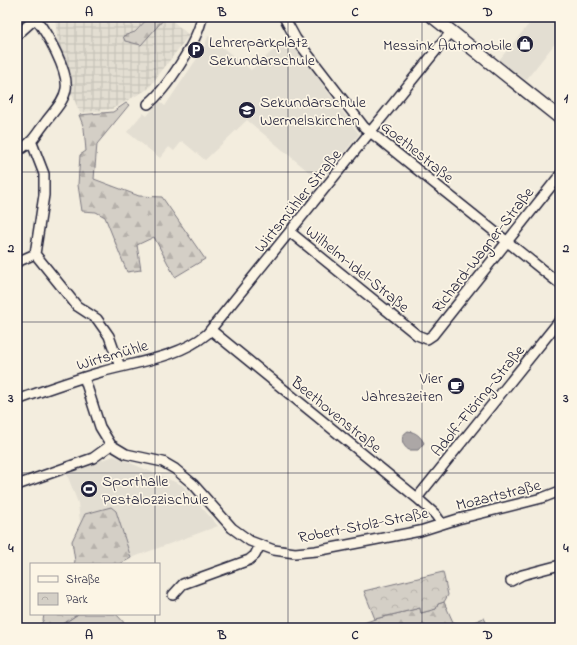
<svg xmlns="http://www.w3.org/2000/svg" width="577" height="645" font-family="'Indie Flower',sans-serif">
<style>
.built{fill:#e3ded2}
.industrial{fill:url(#industrial-grid)}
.grass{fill:#d4cfc6;stroke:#7b7880}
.forest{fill:url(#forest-firs);stroke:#7b7880}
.park{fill:url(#park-crowns);stroke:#7b7880}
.water{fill:#aca7a6;stroke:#75727b}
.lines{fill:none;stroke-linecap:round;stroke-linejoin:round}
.minor-casing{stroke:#22223b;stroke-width:12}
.secondary-casing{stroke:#22223b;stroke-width:15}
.minor{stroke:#fcf5e5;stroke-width:9}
.secondary{stroke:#fcf5e5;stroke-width:12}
.grid{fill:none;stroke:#22223b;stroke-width:1;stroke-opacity:0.55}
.labels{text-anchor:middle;stroke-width:3.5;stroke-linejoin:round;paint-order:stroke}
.poi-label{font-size:16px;fill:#22223b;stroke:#fcf5e5;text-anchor:start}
.street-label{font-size:16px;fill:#22223b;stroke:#fcf5e5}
.neatline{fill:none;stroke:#22223b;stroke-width:1.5}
.grid-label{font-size:13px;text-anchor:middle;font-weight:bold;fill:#22223b}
</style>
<defs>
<pattern id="industrial-grid" width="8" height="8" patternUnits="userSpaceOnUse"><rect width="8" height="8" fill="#e3ded2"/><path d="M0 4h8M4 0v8" fill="none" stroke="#c2beb5"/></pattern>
<pattern id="forest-firs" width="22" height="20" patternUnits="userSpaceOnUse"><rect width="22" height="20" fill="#d4cfc6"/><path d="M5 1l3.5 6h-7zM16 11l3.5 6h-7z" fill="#b6b1ab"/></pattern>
<pattern id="park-crowns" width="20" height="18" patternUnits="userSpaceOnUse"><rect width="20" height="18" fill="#d4cfc6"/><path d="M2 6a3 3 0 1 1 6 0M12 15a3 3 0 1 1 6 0" fill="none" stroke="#b6b1ab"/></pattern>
</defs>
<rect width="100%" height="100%" fill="#f3edde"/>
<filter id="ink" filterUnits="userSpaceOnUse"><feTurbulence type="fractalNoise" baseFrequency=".025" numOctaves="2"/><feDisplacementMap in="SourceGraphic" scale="8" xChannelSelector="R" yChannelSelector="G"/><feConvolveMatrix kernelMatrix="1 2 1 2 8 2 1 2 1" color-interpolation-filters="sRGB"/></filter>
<g filter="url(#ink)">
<path class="built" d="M535,17h25v20l-34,43 -27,-20z
M208,36l43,34 27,-24 13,-4 68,92 -38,48 -74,-62 -42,40 -23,-19 -8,10 -5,-4 -9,11 -33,-26 16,-19 4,3 12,-15 6,5 39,-58z
M114,456l68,29 36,41 -87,32 -15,-47 -31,3 -5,8 -2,-19 -12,-31z"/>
<path class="industrial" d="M55,17h94l-24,24 39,-22 -2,-2h6l21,18 -41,54 -36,20 -32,4 -10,-23v-13l-12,-30z"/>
<path class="grass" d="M78,614h38l13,14h-68l-1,-2z"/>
<path class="forest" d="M149,17h13l2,2 -23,26 -16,-4 -2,-5 12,-4z
M126,103l3,2 -32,39 -3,35 45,17 23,1 43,62 -30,18 -21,-40 -17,8 4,25 -14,2 -22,-55 -9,-5 -14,-1 -4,-26 2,-30 6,-4 -2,-23 -5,-13 34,-3z
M111,507l5,4 15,47 -11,6h-46l1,-3 -3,-20 13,-27z
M444,602l9,20 13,3 18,-7 5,10h-139l25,-9 45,-11 1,5 15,-4 2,-5z
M44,614h34l-18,12 1,2h-24l6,-7z"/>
<path class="park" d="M443,572l5,23 -4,7 -6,2 -2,5 -15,4 -1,-5 -45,11 -11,-28z"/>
<path class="water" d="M408,431c8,1 13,6 16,12l-6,7h-9c-7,-4 -10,-14 -1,-19z"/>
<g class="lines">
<defs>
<path id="minor" d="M284,17l12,22 68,88 196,157
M17,35l20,-18
M148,104c19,-15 50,-64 54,-87
M32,143l12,31v21l-9,59
M17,151c17,-9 17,-14 28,-28 7,-10 19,-21 21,-34 3,-17 -19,-56 -30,-70
M290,232l127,103 10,4 6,-4 127,-160
M35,254l42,52 20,13 12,17 11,31
M17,262l18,-8
M211,330l206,168 18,16 7,10
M84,377l16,50 11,18 15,9 37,8 12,7 18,15 39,44 18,13 24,9 21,3 21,-2 104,-20 38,-12 84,-21 18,-7
M17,400c28,-10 56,-20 84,-28 35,-10 77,-14 106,-38l244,-302
M17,485l76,-27 18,-13
M417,498l143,-178
M511,581l11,-6 38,-10
M173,595l10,-11 66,-24 6,-5 5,-10"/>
<path id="secondary" d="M433,17l127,101"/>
</defs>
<use href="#minor" class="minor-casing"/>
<use href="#secondary" class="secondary-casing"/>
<use href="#minor" class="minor"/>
<use href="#secondary" class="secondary"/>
</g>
</g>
<path class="grid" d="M155,17v547M288,17v611M422,17v611M17,172h543M17,322h543M17,473h543M155,614v14"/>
<defs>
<symbol id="shop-disc" viewBox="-11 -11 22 22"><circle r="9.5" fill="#22223b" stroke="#fcf5e5"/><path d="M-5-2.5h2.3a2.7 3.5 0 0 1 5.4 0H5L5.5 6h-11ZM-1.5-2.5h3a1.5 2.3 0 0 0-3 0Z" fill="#fff"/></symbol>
<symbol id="parking-disc" viewBox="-11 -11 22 22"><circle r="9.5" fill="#22223b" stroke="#fcf5e5"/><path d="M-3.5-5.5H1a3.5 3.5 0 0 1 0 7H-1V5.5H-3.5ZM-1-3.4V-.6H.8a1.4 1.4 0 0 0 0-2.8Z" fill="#fff"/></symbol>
<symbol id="school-disc" viewBox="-11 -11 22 22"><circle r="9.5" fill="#22223b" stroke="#fcf5e5"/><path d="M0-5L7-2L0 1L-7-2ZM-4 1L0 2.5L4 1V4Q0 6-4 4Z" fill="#fff"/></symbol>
<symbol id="cafe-disc" viewBox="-11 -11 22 22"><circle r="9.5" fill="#22223b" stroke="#fcf5e5"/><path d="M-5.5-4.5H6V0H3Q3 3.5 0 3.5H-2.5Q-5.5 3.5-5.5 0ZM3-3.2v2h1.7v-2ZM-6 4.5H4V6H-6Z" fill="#fff"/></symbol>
<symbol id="stadium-disc" viewBox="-11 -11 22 22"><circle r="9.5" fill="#22223b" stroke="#fcf5e5"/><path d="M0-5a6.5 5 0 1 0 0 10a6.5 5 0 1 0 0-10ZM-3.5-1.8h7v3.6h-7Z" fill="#fff"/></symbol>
</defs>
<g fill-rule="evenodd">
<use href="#shop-disc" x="515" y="34" width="20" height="20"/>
<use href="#parking-disc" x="186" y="40" width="20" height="20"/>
<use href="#school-disc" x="237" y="100" width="20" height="20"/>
<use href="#cafe-disc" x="446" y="376" width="20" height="20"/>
<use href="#stadium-disc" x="79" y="479" width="20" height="20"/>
</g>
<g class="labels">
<g class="poi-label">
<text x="209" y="47">Lehrerparkplatz<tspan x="209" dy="18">Sekundarschule</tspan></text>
<text x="512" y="50" text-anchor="end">Messink Automobile</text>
<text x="260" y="107">Sekundarschule<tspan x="260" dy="18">Wermelskirchen</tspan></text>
<text x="443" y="383" text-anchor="end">Vier<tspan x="443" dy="18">Jahreszeiten</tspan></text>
<text x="102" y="486">Sporthalle<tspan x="102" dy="18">Pestalozzischule</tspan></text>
</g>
<g class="street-label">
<text transform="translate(418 151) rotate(39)" y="6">Goethestraße</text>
<text transform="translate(297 200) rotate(-51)" y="6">Wirtsmühler Straße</text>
<text transform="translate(482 249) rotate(-52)" y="6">Richard-Wagner-Straße</text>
<text transform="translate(358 268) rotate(39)" y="6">Wilhelm-Idel-Straße</text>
<text transform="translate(112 354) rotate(-16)" y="6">Wirtsmühle</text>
<text transform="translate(477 400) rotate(-51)" y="6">Adolf-Flöring-Straße</text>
<text transform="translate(337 414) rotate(39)" y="6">Beethovenstraße</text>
<text transform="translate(498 494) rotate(-14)" y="6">Mozartstraße</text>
<text transform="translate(363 524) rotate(-11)" y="6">Robert-Stolz-Straße</text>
</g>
</g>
<rect width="577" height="645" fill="none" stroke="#fcf5e5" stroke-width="44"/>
<rect x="30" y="563" width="130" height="52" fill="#fcf5e5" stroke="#a5a1a1"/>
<rect x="38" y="576" width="20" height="6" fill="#fcf5e5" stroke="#a5a1a1"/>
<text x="66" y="583" font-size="12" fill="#22223b">Straße</text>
<rect x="38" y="593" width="20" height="12" fill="url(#park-crowns)" stroke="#a5a1a1"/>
<text x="66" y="603" font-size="12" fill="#22223b">Park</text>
<rect x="22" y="22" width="533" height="601" class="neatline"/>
<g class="grid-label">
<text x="89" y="16">A</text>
<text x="222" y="16">B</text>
<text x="355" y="16">C</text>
<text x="488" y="16">D</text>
<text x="11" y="102">1</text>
<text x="566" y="102">1</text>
<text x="11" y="252">2</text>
<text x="566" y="252">2</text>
<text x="11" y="402">3</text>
<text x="566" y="402">3</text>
<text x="11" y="552">4</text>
<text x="566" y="552">4</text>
<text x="89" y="639">A</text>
<text x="222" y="639">B</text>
<text x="355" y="639">C</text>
<text x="488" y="639">D</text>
</g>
</svg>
